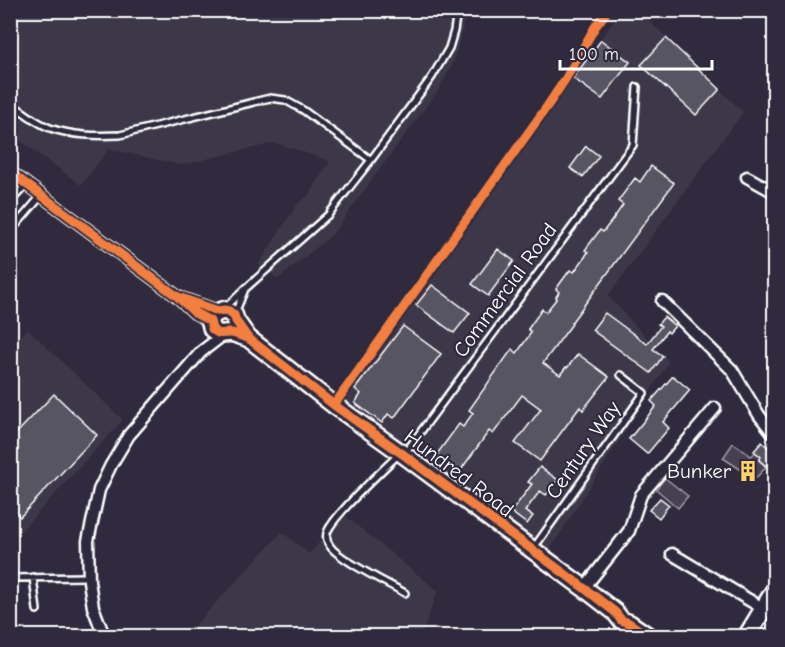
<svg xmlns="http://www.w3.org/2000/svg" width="785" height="647" font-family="'Comic Neue',sans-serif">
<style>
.built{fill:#3c3749}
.green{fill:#464152;stroke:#a2a0a8;stroke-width:1.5}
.building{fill:#595564;stroke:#fff;stroke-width:1.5}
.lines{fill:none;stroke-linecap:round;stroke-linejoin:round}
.lane-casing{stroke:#fff;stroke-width:10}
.street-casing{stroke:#fff;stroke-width:15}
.secondary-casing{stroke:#fff;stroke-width:21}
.lane{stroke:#2f2a3d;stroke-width:5}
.street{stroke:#2f2a3d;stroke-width:10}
.secondary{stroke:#2f2a3d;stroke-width:16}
.cycleway-casing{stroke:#2f2a3d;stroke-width:13}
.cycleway{stroke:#f27e40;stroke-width:9}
.labels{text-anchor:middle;stroke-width:4.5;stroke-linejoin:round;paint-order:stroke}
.street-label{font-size:21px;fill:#fff;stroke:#2f2a3d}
.poi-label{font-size:21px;fill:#fff;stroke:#2f2a3d;text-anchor:end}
</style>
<rect width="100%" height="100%" fill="#2f2a3d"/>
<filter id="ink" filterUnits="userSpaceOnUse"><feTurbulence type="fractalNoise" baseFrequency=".0167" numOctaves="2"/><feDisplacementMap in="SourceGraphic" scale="12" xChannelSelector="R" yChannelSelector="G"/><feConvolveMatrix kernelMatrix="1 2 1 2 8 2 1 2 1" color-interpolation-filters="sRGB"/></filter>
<g filter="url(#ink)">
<path class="built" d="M11,11h456l-13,50 -14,27 -80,108 -27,38 -55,45 -20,-14 40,-62 11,-8 21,-34 -55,-18 -94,22 -72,-16 -28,36 -70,-51z
M621,11h18l104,101 -135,184 61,66 -125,197 -210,-154z
M28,329l95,91 -112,122v-195z
M344,515l94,76 -17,45h-236l97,-104 27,22z"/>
<path class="green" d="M733,443l18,13 5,-4 5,5 -2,3 7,7 -10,11 -5,-3 1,-3 -7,-4 -2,3 -20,-13z
M665,478l23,18 -10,12 -22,-19z"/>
<path class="building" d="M666,38l54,51 -24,26 -55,-50z
M601,40l29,22 -28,37 -29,-21z
M586,146l13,10 -16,21 -13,-9z
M651,166l23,17 -103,140 1,1 -29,39 17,12 6,-8 1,1 11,-14 31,23 -26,33 -3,-3 -40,54 -25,-18 26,-34 -19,-14 -29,39 -4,-3 -29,40 -23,-17 22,-30 4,3 10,-14 -4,-3 43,-61 5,4 11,-16 3,-5 -3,-3 14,-20 4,3 11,-14 -1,-1 3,-5 -3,-3 14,-19 4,2 11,-15 3,-5 -3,-2 15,-20 3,2 10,-13 10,-14 -5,-4 17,-23 5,4z
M498,249l16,12 -26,35 -16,-12z
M432,285l38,28 -16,20 -38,-28z
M605,313l42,31 14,-18 -3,-2 6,-7 11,9 -6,7 -2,-2 -14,18 10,7 -12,17 -59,-43z
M403,326l38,28 -47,64 -6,-4 -6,9 -27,-20 6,-9 -6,-5z
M673,376l17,14 -27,32 6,6 -22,26 -18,-15 27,-33 -5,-5z
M54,394l43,41 -77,82 -10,-9v-68z
M762,442l12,11v4l-8,9 -7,-6 2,-3 -7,-6z
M540,467l18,13 -12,15 -6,-4 -15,20 8,5 -6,8 -16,-12 21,-28 -4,-2z
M660,498l9,7 -10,13 -10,-8z"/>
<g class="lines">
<defs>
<path id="lane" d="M10,103c13,8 26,20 40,25 23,8 46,8 70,7l150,-37 15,2 18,10 68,50
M10,202l17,-18
M10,232l31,-36
M245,289l83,-74 43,-55 61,-83 17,-29 5,-17 3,-21
M225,308l20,-19 -10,24
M400,453c-15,15 -68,63 -73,80 -1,4 0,9 3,13 8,13 59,38 75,47
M405,453l228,-308 4,-58
M533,549l111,-156 -23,-18
M33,577l4,33
M10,578l79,-1"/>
<path id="street" d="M10,172l168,125 17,16 15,8
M747,177l27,15
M181,298l37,13
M662,301l70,69 27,45 15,19
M672,554l92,55
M584,588l45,-57 12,-36 74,-87
M104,636l-11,-29 -4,-26 -1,-40 11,-51 12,-25 18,-30 72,-83 22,-17"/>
<path id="secondary" d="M248,338c-5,-1 -11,-4 -16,-5 -10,-1 -11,4 -20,-4l-2,-8 4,-7 10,-4 10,5 2,6 12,17 86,67 70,50 180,133 31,24 6,8 8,3 19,13
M747,636l27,-45"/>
</defs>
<use href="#lane" class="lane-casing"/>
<use href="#street" class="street-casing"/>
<use href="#secondary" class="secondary-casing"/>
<use href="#lane" class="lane"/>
<use href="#street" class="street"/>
<use href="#secondary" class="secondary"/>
<defs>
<path id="cycleway" d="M10,172l168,125 17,16 15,8 2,8c9,8 10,3 20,4 5,1 11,4 16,5
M178,297l40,14 6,-1 5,1 5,4 2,6 12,17 86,67 70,50 180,133 31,24 6,8 8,3 19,13
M334,405l214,-300 18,-27 29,-51 13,-17"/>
</defs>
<use href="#cycleway" class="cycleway-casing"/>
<use href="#cycleway" class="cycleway"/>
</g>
</g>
<defs>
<symbol id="building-bare" viewBox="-9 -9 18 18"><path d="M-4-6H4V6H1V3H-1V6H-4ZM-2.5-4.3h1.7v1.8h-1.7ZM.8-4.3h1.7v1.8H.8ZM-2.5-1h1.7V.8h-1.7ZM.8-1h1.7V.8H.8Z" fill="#ffd166" stroke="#2f2a3d" stroke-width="2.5" paint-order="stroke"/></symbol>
</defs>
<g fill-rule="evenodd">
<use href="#building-bare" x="733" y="456" width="30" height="30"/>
</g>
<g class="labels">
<g class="street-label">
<text transform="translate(505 290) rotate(-54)" y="7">Commercial Road</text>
<text transform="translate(583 450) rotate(-55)" y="7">Century Way</text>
<text transform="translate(459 473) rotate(37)" y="7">Hundred Road</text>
</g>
<g class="poi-label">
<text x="731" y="478">Bunker</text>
</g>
</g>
<rect width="785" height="647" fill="none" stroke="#2f2a3d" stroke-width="36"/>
<rect x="18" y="18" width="749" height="611" fill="none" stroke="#fff" stroke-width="2" filter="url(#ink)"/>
<path d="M560 60v9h152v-9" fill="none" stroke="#ffffff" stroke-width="3"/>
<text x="569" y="60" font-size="18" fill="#ffffff" stroke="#2f2a3d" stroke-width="4.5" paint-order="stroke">100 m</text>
</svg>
